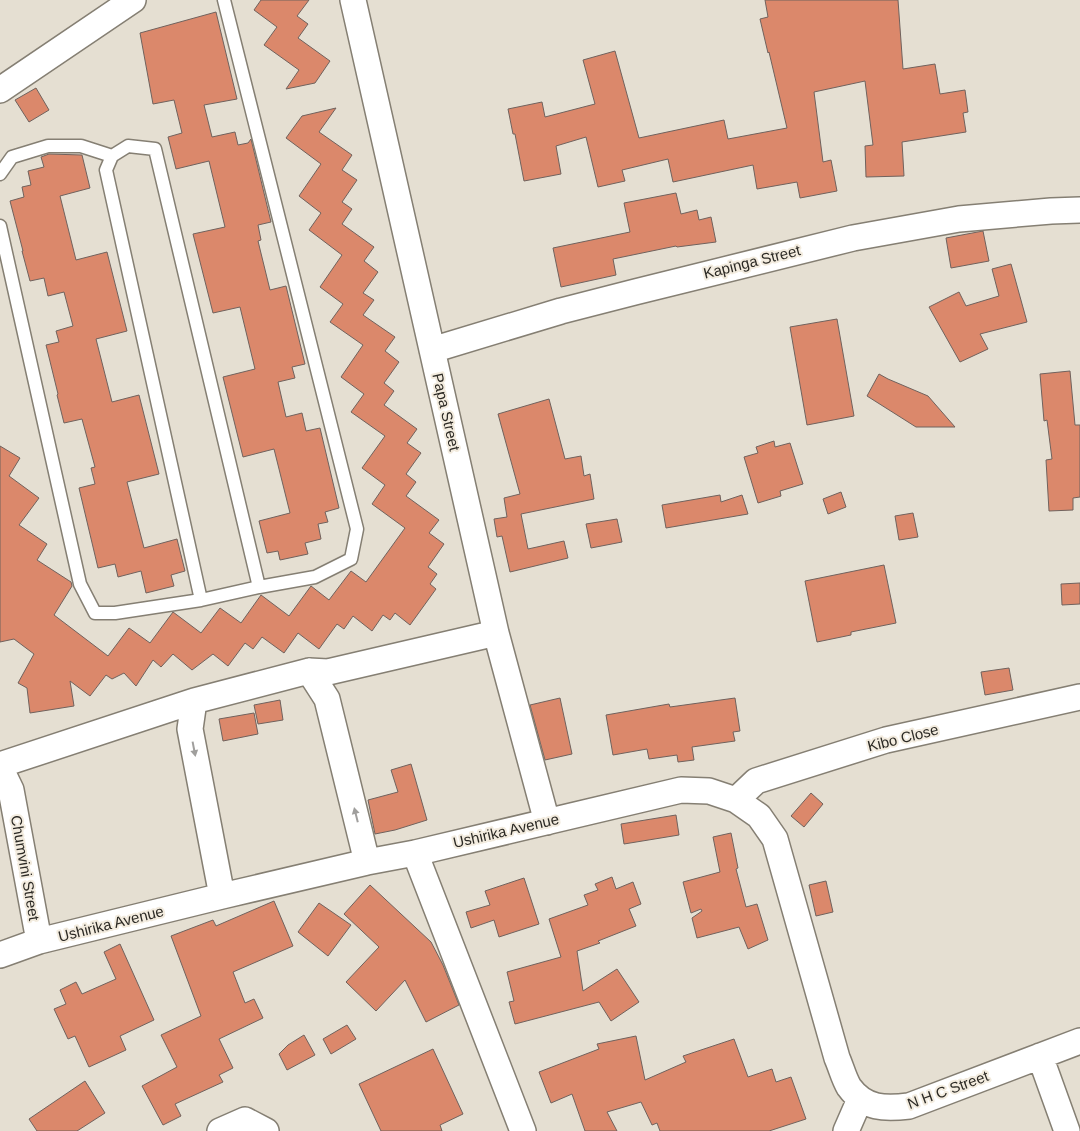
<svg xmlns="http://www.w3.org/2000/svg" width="1080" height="1131" font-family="Helvetica,sans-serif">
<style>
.building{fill:#db886b;stroke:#70625d}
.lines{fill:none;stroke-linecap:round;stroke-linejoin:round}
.lane-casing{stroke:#857f73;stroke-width:15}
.street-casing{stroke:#857f73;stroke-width:28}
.lane{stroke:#fff;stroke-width:12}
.street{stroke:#fff;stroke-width:25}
.oneway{fill:#a09f9d}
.labels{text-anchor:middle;stroke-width:4;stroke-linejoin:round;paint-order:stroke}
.street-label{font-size:15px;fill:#2c2a25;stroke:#f3ecdf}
</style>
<rect width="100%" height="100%" fill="#e5dfd2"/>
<path class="building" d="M261,0h48l-12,16 11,8 -10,14 32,23 -15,22 -29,6 13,-19 -35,-25 13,-18 -23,-17z
M765,0h133l5,69 32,-5 5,30 25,-4 3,22 -5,1 3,19 -64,10 2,34 -38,1 -1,-31 8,-1 -8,-64 -51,11 9,70 8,-2 6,31 -37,7 -3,-16 -40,7 -4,-24 -80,17 -5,-23 -46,11 3,11 -27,6 -12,-50 -30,9 5,28 -37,7 -9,-47h-2l-5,-25 34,-7 3,15 50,-13 -12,-44 32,-9 24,87 85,-18 4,19 59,-11 -18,-76 -1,1 -8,-34 8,-2z
M216,12l21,87 -33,6 8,32 23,-5 3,13 10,-2 3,-4 20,83 -13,3 3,15 -3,1 12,49 16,-4 19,78 -13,3 3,11 -17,4 8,35 16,-4 4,18 14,-3 19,80 -14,4 3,10 -10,2 3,15 -16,4 3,11 -28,6 -2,-9 -11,2 -8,-32 31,-8 -16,-64 -31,8 -20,-80 32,-8 -15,-62 -27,6 -20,-79 32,-7 -16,-66 -33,8 -8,-32 14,-4 -8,-33 -21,4 -13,-71z
M36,88l13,22 -20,12 -14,-22z
M336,108l-17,24 33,23 -10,15 15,10 -15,22 10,7 -10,15 32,23 -10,14 14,11 -15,21 11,7 -11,15 32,22 -10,14 14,11 -15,21 10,8 -10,14 33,24 -10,14 14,10 -15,21 10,8 -10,14 33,24 -10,13 15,11 -16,23 9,7 -7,10 6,5 -26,36 -15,-12 -5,7 -7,-5 -11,16 -19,-15 -9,13 -7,-5 -18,25 -21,-16 -14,20 -22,-16 -9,12 -8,-6 -17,23 -15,-12 -21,16 -19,-16 -12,13 -8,-7 -17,26 -12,-13 -12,6 -6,-4 -16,21 -20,-15 4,25 -44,7 -3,-25 -9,-5 16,-29 -20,-15 -14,3v-196l20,12 -11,18 30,22 -20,27 28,19 -10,16 34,22 1,4 -18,29 54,41 21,-28 21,15 23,-31 28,21 19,-25 21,15 20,-28 28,21 22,-30 18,14 22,-29 15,11 39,-54 -33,-24 13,-19 -23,-17 23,-32 -34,-24 13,-18 -23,-17 22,-32 -33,-23 13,-18 -23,-17 22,-32 -33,-25 12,-17 -22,-17 22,-32 -35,-26 16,-22z
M49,154l33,1 8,33 -30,8 16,64 31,-8 20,79 -31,8 16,63 27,-7 20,79 -32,8 17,66 33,-9 8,32 -14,4 3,11 -28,7 -5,-22 -23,6 -3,-13 -17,4 -19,-80 16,-4 -4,-16 4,-1 -13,-48 -18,4 -7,-28 1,-1 -12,-49 13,-3 -3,-11 17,-5 -9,-34 -16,4 -4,-18 -14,3 -8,-30h1l-13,-50 14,-4 -2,-10 9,-2 -3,-14 16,-4 -3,-10z
M676,193l5,21 16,-4 2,10 12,-3 5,25 -39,5 -1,-1 -63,13 3,16 -55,12 -8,-39 77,-16 -6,-29z
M983,231l6,30 -38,7 -5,-30z
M1011,264l16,58 -47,12 8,15 -28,13 -31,-55 30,-15 7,14 33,-10 -7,-27z
M837,319l17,97 -47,9 -17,-98z
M1070,371l5,54h5v72l-7,1v12l-24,1 -3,-51 6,-1 -5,-39 -3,1 -4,-47z
M879,374l9,5 40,17 27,31h-39l-49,-31z
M549,399l16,60 16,-3 3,20 6,-2 4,25 -73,15 7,35 36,-8 4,17 -58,14 -8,-36 -5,1 -3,-18 13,-2 -3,-19 16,-4 -22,-80z
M774,441l1,6 15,-4 13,41 -23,7 1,5 -23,7 -14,-46 14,-4 -2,-6z
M841,492l5,15 -18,7 -5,-15z
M720,495l1,7 21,-7 6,19 -82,14 -4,-23z
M913,513l5,24 -19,3 -4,-24z
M617,519l5,23 -31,6 -5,-24z
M884,565l12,58 -45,9v3l-34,7 -12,-61z
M1080,583v21l-18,1 -1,-21z
M1009,668l4,22 -28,5 -4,-23z
M560,698l12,56 -27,6 -15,-55z
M735,698l5,33 -7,1 2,9 -43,6 2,13 -16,2 -1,-7 -28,4 -2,-10 -34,6 -7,-40 63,-11 1,3z
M280,700l3,20 -25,4 -4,-19z
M254,713l4,21 -35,7 -4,-22z
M411,764l16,56 -32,10 -20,4 -7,-34 30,-8 -7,-22z
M811,793l12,11 -19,23 -13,-11z
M676,815l3,20 -55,9 -3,-20z
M731,833l7,35 -2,1 10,38 11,-3 11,36 -20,9 -9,-22 -42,11 -5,-20 10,-7 -1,-2 -10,4 -8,-31 37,-10 -7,-35z
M612,877l4,12 17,-7 8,22 -12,5 7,17 -38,15 2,2 -23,8 6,40 34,-22 22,33 -28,19 -12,-19 -84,22 -6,-22 5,-1 -7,-29 54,-15 -12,-38 39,-14 -4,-10 14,-5 -3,-6z
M524,878l15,46 -40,13 -5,-17 -23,8 -5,-16 24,-7 -5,-14z
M826,881l7,31 -17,4 -7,-31z
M370,885l61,57 12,23 16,40 -33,17 -21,-42 -29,31 -30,-29 33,-35 -35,-33z
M274,901l19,45 -60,26 12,31 9,-4 9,19 -44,21 14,29 -14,7 4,7 -48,22 6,12 -18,9 -21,-39 35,-19 -16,-32 40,-19 -30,-80 42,-16 3,6z
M319,903l32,22 -23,31 -30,-24z
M120,944l34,76 -34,16 6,14 -37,17 -14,-31 -7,3 -14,-30 12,-5 -6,-14 16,-8 6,12 34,-15 -12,-27z
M347,1025l9,14 -25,15 -8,-15z
M304,1035l11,20 -28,15 -8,-16 9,-9z
M636,1036l9,44 41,-18 -3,-6 51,-17 14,38 24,-8 4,13 15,-5 15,42 -37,12h-109l-3,-8 -5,2 -11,-23 -34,10 10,19h-32l-13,-37 -21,9 -12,-31 60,-23 -2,-5z
M433,1049l30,65 -23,11 2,6h-61l-22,-47z
M85,1081l20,32 -28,18h-40l-8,-12z"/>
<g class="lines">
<defs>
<path id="lane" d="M0,174l12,-17 36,-11h33l31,10
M0,226l80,358 15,29h20l86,-13 -95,-430 6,-14 16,-10 27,3 104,438
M201,600l58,-13 56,-10 36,-18 6,-30 -133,-529"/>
<path id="street" d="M353,0l143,633 51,189
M0,90l133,-90
M432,350l129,-39 74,-19 218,-54 106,-19 92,-8 29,-1
M309,671l18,28 40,163
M194,701l-4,28 32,167
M0,765l194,-64 115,-30 19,1 168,-39
M0,767l11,23 28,151
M736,800l20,-19 130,-41 194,-43
M415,853l108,278
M0,955l39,-14 183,-45 145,-34 48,-9 266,-63 28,1 27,9 23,16 16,23 62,219c4,9 7,21 12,29 16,22 36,22 60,19l171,-65
M1040,1056l27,75
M220,1131l25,-11 21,11
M846,1131l14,-32"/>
</defs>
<use href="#lane" class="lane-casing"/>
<use href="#street" class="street-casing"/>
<use href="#lane" class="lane"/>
<use href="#street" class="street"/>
</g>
<defs><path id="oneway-solid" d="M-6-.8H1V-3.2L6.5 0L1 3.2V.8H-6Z" transform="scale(1.25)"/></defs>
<g class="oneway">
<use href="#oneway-solid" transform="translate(194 749) rotate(79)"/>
<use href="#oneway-solid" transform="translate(356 815) rotate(-104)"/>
</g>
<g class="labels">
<g class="street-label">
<text transform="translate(752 262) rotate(-14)" y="5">Kapinga Street</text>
<text transform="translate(446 412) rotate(77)" y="5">Papa Street</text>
<text transform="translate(903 738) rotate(-14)" y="5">Kibo Close</text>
<text transform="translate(506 831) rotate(-13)" y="5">Ushirika Avenue</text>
<text transform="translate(25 868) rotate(80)" y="5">Chumvini Street</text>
<text transform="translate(111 924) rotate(-14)" y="5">Ushirika Avenue</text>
<text transform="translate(948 1090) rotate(-20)" y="5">N H C Street</text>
</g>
</g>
</svg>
